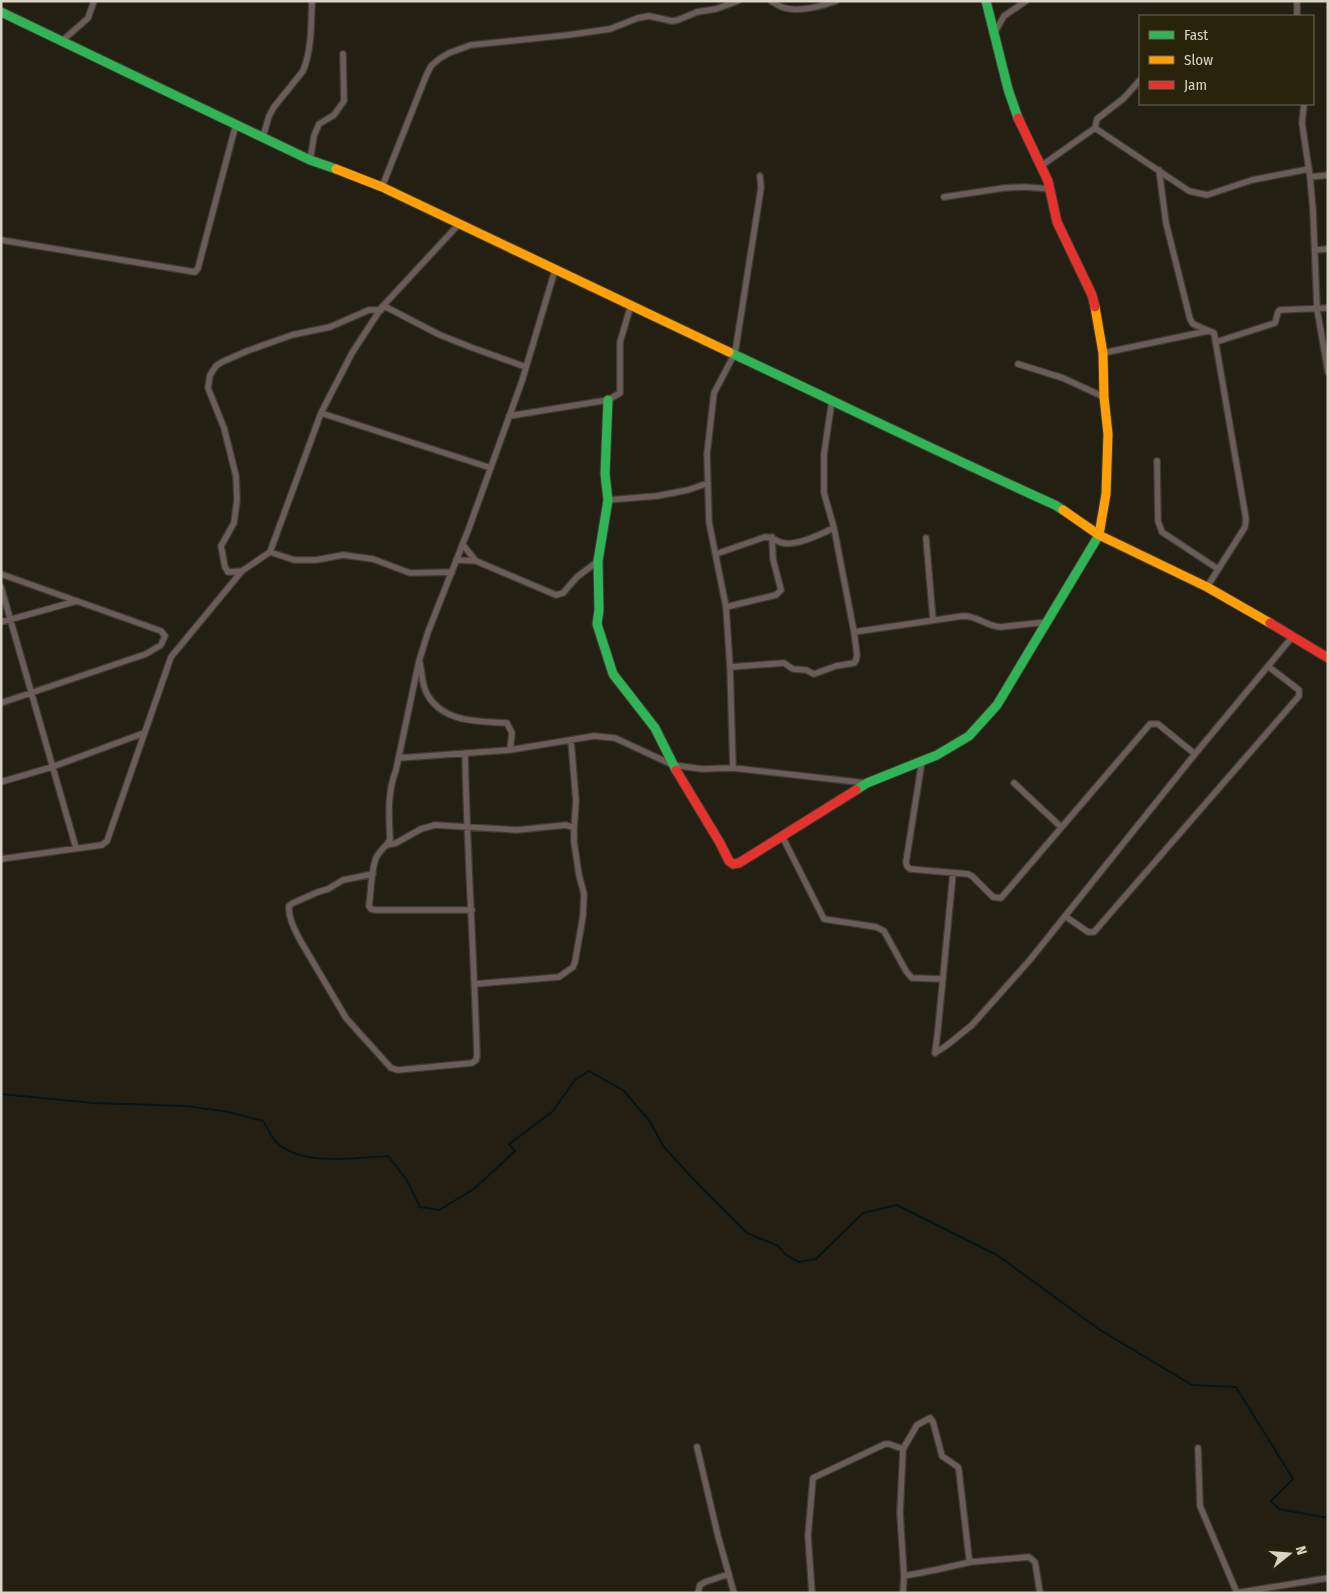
<svg xmlns="http://www.w3.org/2000/svg" width="1329" height="1594" font-family="'Fira Sans Condensed',sans-serif">
<style>
.lines{fill:none;stroke-linecap:round;stroke-linejoin:round}
.stream{stroke:#061517;stroke-width:2}
.street-casing{stroke:#3e3c31;stroke-width:8}
.fast-casing{stroke:#3e3c31;stroke-width:11}
.slow-casing{stroke:#3e3c31;stroke-width:11}
.jam-casing{stroke:#3e3c31;stroke-width:11}
.street{stroke:#6b5b59;stroke-width:5.5}
.fast{stroke:#30b455;stroke-width:9}
.slow{stroke:#ff9f0a;stroke-width:9}
.jam{stroke:#e5322d;stroke-width:9}
</style>
<rect width="100%" height="100%" fill="#232013"/>
<g class="lines">
<path class="stream" d="M1,1094l92,9 94,3 41,6 35,9c5,7 9,18 15,23 25,22 79,14 110,12l18,23 14,28 19,3 35,-21 41,-38 -6,-7 43,-32 23,-32 14,-9 35,20 27,32 12,23 34,37 50,50 31,13 8,9 13,7 17,-3 47,-46 34,-8 100,50 103,75 92,55 44,2 57,92 -22,22 8,8 49,9"/>
<defs>
<path id="street" d="M771,1c5,3 9,6 14,7 15,4 37,-2 51,-7
M1297,1v15
M995,32l9,-16 22,-15
M62,41l26,-23 6,-17
M1304,104l-2,19 8,54 3,33 4,99 11,63
M1095,128l94,63 18,4 45,-15 57,-11
M263,137l6,-21 5,-9 29,-36c9,-22 8,-47 9,-70
M310,160l4,-24 5,-12 15,-9 10,-14 -1,-47
M1041,166l54,-38 2,-9 27,-21 16,-18
M1159,170l7,53 24,96 3,5 21,9 32,186 -1,8 -38,60
M1310,177l18,-2
M382,187l44,-111 5,-10 8,-7 10,-6 22,-8 97,-10 42,-6 28,-11 11,-2 23,5 6,-1 19,-8 19,-3 22,-8
M944,197l60,-9 21,-1 26,2
M1,240l194,32 3,-4 38,-144
M1315,250l13,-1
M384,306l56,29 33,13 53,19
M1216,342l59,-19 3,-11 2,-2 48,-2
M1103,353l105,-22
M1018,364l45,14 41,19
M321,413l170,55
M509,416l99,-16 12,-7v-51l11,-37
M1157,461l1,60 4,11 56,37
M608,500l49,-4 31,-6 20,-7
M926,538l7,82
M463,545l13,16
M270,552l24,8h22l27,-5 30,4 37,14 42,-1
M716,554l49,-17c10,0 11,5 18,6 15,3 37,-9 51,-15
M456,560l20,1 80,34 7,-2 14,-16 21,-16
M242,571l-14,1 -3,-5 -4,-21 13,-23 3,-23 -1,-24 -12,-48 -16,-40 2,-13 6,-9 6,-4 25,-11 45,-16 38,-8 39,-17h12
M1,574l160,57 4,5 -4,9 -15,9 -145,49
M1,587l75,261
M726,607l50,-12 5,-5 -8,-31 -1,-22
M1,622l76,-21
M854,632l109,-16c15,0 23,10 37,11l48,-5
M420,663c2,10 2,22 7,31 16,29 51,27 80,29l5,10 -2,17
M730,667l54,-4 9,6 13,1 8,4 22,-8 18,-3 2,-3 1,-5 -3,-23 -20,-104 -10,-35v-39l8,-54
M399,758l111,-8 84,-14 21,2 58,27 29,4 31,-1 133,15
M922,761l-16,101 1,4 3,3 58,5 4,2 21,21 8,1 149,-174h8l37,30
M733,768l-3,-101 -4,-60 -17,-85 -2,-68 7,-61 21,-40 26,-165 -1,-12
M1,782l51,-15 92,-34
M1014,783l47,44
M782,836l42,83 52,8 8,4 22,40 6,7 31,1
M387,845l9,-2 25,-14 14,-4 82,5 49,-5 8,3
M1,859l101,-14 5,-4 64,-184 71,-86 28,-19 51,-139 31,-60 30,-46 77,-83
M373,874l-30,6 -15,9 -10,3 -25,11 -4,3c-1,12 6,24 11,34l46,78 45,50 7,2 74,-7 4,-3 1,-4c-3,-101 -10,-202 -12,-303
M472,910h-97l-4,-1 -2,-3c2,-14 2,-35 7,-48 3,-7 11,-12 14,-19 -1,-24 -3,-46 6,-69l23,-109 9,-29 41,-104 53,-147 33,-111
M1065,916l23,16h6l205,-236v-6l-30,-23
M475,984l84,-7 14,-10 2,-5 8,-46 1,-22 -5,-19 -5,-33v-14l2,-27 -5,-60
M935,1053l11,-7 26,-21 57,-64 166,-207 98,-118
M935,1053l3,-24 15,-156
M697,1447l21,89 16,57
M1198,1448l2,58 37,87
M904,1576l31,-6 36,-8 58,-5 6,5 5,31
M698,1593l2,-8 5,-3 24,-8
M812,1593l-4,-57 5,-58 72,-34h4l14,5
M903,1593l1,-17 -4,-63 3,-64 14,-24 13,-7 3,4 9,34 16,11 1,4 10,87 2,4
M1236,1593l92,-15"/>
<path id="fast" d="M986,1l22,88 10,29
M1,12l309,148 26,9
M729,352c109,51 217,104 326,153l8,5
M608,400l-3,74 3,26 -10,61 1,49 -2,14 16,50 42,54 21,42
M856,790l11,-7 70,-28 32,-19 28,-31 102,-170 1,-6"/>
<path id="slow" d="M336,169l46,18 347,165
M1095,307l8,46 1,44 4,37 -2,60 -6,35
M1063,510l36,25 108,52 63,36"/>
<path id="jam" d="M1018,118l30,63 9,41 35,73 3,12
M1270,623l58,35
M676,770l44,73 9,18 4,3 6,-1 117,-73"/>
</defs>
<use href="#street" class="street-casing"/>
<use href="#fast" class="fast-casing"/>
<use href="#slow" class="slow-casing"/>
<use href="#jam" class="jam-casing"/>
<use href="#street" class="street"/>
<use href="#fast" class="fast"/>
<use href="#slow" class="slow"/>
<use href="#jam" class="jam"/>
</g>
<rect width="1329" height="1594" fill="none" stroke="#d9d4c6" stroke-width="5"/>
<rect x="1139" y="15" width="175" height="90" fill="#2a230c" stroke="#706a56"/>
<rect x="1149" y="31" width="25" height="8" fill="#30b455" stroke="#706a56"/>
<text x="1184" y="40" font-size="15" fill="#d9d4c6">Fast</text>
<rect x="1149" y="56" width="25" height="8" fill="#ff9f0a" stroke="#706a56"/>
<text x="1184" y="65" font-size="15" fill="#d9d4c6">Slow</text>
<rect x="1149" y="81" width="25" height="8" fill="#e5322d" stroke="#706a56"/>
<text x="1184" y="90" font-size="15" fill="#d9d4c6">Jam</text>
<g transform="translate(1289 1554) rotate(73)" stroke="#2a230c" stroke-width="4" paint-order="stroke">
<path d="M0-4L9 19L0 12L-9 19Z" fill="#d9d4c6"/>
<text y="-8" font-size="14" font-weight="bold" text-anchor="middle" fill="#d9d4c6">N</text>
</g>
</svg>
